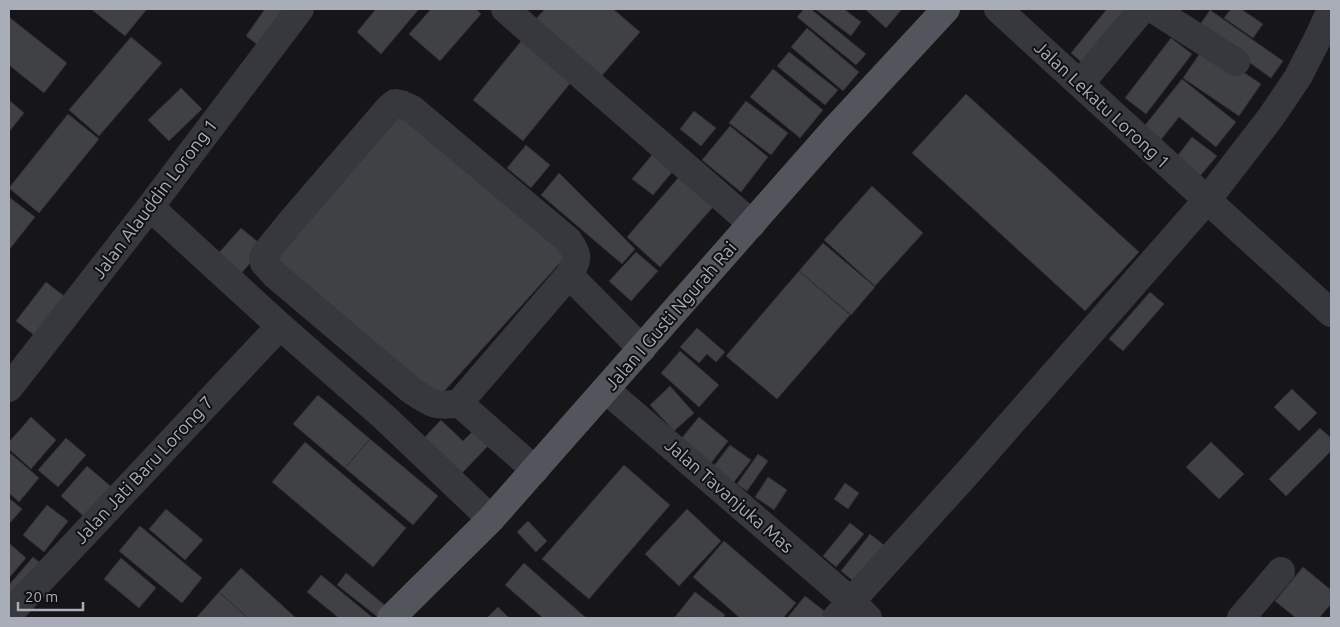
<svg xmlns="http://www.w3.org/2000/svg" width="1340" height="627" font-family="Ubuntu,sans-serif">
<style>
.building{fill:#404145;stroke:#303034}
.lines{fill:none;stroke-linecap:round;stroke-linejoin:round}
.minor{stroke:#37383d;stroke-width:28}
.major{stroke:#53555c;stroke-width:28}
.labels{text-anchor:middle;stroke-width:4;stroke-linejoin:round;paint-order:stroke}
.street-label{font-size:18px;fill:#a8adb8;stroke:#111113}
</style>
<rect width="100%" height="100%" fill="#161618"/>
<path class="building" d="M91,9h56l-22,27z
M265,9h26l-29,39 -16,-12z
M376,9h43l-38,45 -24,-22z
M431,9h45l5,5 -41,47 -31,-27z
M545,9h68l27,23 -41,47 -66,-57z
M804,9h7l55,45 -10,11 -59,-48z
M815,9h29l17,13 -10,14z
M865,9h37l-16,19z
M1107,9h24l-46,56 -14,-12z
M1231,9h10l22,15 -10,14 -29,-20z
M1210,10l73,51 -12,17 -72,-52z
M9,17l58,46 -23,30 -35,-28z
M807,28l52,44 -16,19 -52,-44z
M131,37l31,26 -63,73 -30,-26z
M1171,38l21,16 -46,60 -21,-16z
M522,40l50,41 -49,60 -50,-41z
M1205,46l56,38 -22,32 -56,-38z
M789,52l49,38 -13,15 -48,-39z
M773,69l50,41 -23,28 -50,-41z
M1182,79l54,43 -20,25 -37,-30 -20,25 -17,-13z
M181,88l21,21 -33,32 -21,-21z
M966,94l173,158 -54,59 -173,-158z
M9,100l15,13 -15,19z
M746,101l42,32 -17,22 -42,-32z
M694,111l22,17 -15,18 -21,-17z
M401,113l167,141 -130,144 -164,-141z
M68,114l31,25 -60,74 -30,-25z
M730,126l38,31 -27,35 -39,-32z
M1192,137l25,19 -18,21 -24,-18z
M526,145l24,20 -19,23 -24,-20z
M652,155l21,16 -20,24 -21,-16z
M559,173l76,76 -13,15 -81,-69z
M679,177l34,30 -53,60 -33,-30z
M872,186l51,47 -48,53 -51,-46z
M9,197l26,20 -26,33z
M241,228l23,19 -25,29 -23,-20z
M823,243l52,44 -24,28 -52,-44z
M636,252l22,19 -27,30 -22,-20z
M799,271l51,44 -73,84 -51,-43z
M46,282l22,17 -30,39 -22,-17z
M1150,292l14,12 -41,47 -14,-12z
M697,328l28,24 -9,10 -9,-8 -8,9 -19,-16z
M680,351l39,34 -20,22 -38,-34z
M670,386l24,27 -20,18 -24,-26z
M1292,389l25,24 -18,18 -25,-24z
M318,395l52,44 -25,29 -52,-44z
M31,417l25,23 -25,29 -22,-20v-7z
M699,417l29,24 -17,22 -30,-24z
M441,420l22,21 14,-14 15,15 -32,33 -37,-36z
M1320,428l11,10v13l-45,45 -17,-17z
M66,438l20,17 -28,32 -20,-17z
M370,439l68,57 -25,29 -68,-57z
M305,442l101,86 -33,39 -101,-85z
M1211,442l33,32 -25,25 -33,-32z
M730,445l21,15 -18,23 -20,-16z
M9,452l30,26 -20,24 -10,-9z
M758,454l10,7 -21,30 -10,-7z
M624,465l46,40 -81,94 -47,-40z
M87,466l29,25 -27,30 -28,-25z
M768,477l19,13 -13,20 -19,-13z
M845,483l14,10 -11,16 -14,-10z
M9,498l13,11 -13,15z
M47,505l21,16 -24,31 -21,-17z
M166,509l37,31 -18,20 -36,-31z
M687,509l34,32 -42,45 -34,-32z
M528,521l19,20 -11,11 -19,-20z
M850,523l14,11 -28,33 -13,-11z
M140,526l62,52 -20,25 -63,-52z
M870,534l15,12 -29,37 -15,-12z
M724,541l72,62 -13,15h-43l-47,-41z
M9,543l17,15 -17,20z
M33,557l12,10 -36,41v-23z
M121,558l35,30 -17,20 -35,-29z
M524,563l62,55h-43l-38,-33z
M1303,567l28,23v14l-12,14h-23l-21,-17z
M241,568l55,50h-48l-29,-26z
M346,573l42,35 -9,10 -42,-33z
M321,575l52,43h-34l-32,-26z
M219,592l29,26h-52z
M695,592l30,23 -3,3 -47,-1z
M805,596l23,18 -4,4h-37z
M498,607l11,11h-22z"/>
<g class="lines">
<path class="minor" d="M505,9l247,215
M998,9l333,304
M1153,9l83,53
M1080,84l59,-71 5,-4
M150,207l130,119 104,91 107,102
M9,388l141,-181 150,-198
M606,390l245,211 17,17
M459,403l110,-128
M535,470l-76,-67c-22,5 -29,0 -48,-13l-136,-115 -11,-12 -1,-5 4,-7 22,-27 100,-116 6,-5 6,1 11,5 156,131c11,15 11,19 1,35l73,74
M9,614l271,-288
M836,618l134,-148 237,-270 64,-83 27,-40 22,-43 11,-25
M1241,618l40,-47"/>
<path class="major" d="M391,618l100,-99 343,-389 112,-121"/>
</g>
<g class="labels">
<g class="street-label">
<text transform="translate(1102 105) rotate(43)" y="6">Jalan Lekatu Lorong 1</text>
<text transform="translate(155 199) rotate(-53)" y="6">Jalan Alauddin Lorong 1</text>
<text transform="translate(671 316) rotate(-49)" y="6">Jalan I Gusti Ngurah Rai</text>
<text transform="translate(144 470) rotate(-47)" y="6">Jalan Jati Baru Lorong 7</text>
<text transform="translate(729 496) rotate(41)" y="6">Jalan Tavanjuka Mas</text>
</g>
</g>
<rect width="1340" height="627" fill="none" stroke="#a8adb8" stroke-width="20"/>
<path d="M18 602v8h65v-8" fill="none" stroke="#a8adb8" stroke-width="2.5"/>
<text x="25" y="602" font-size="15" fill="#a8adb8" stroke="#111113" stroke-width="4" paint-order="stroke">20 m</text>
</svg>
